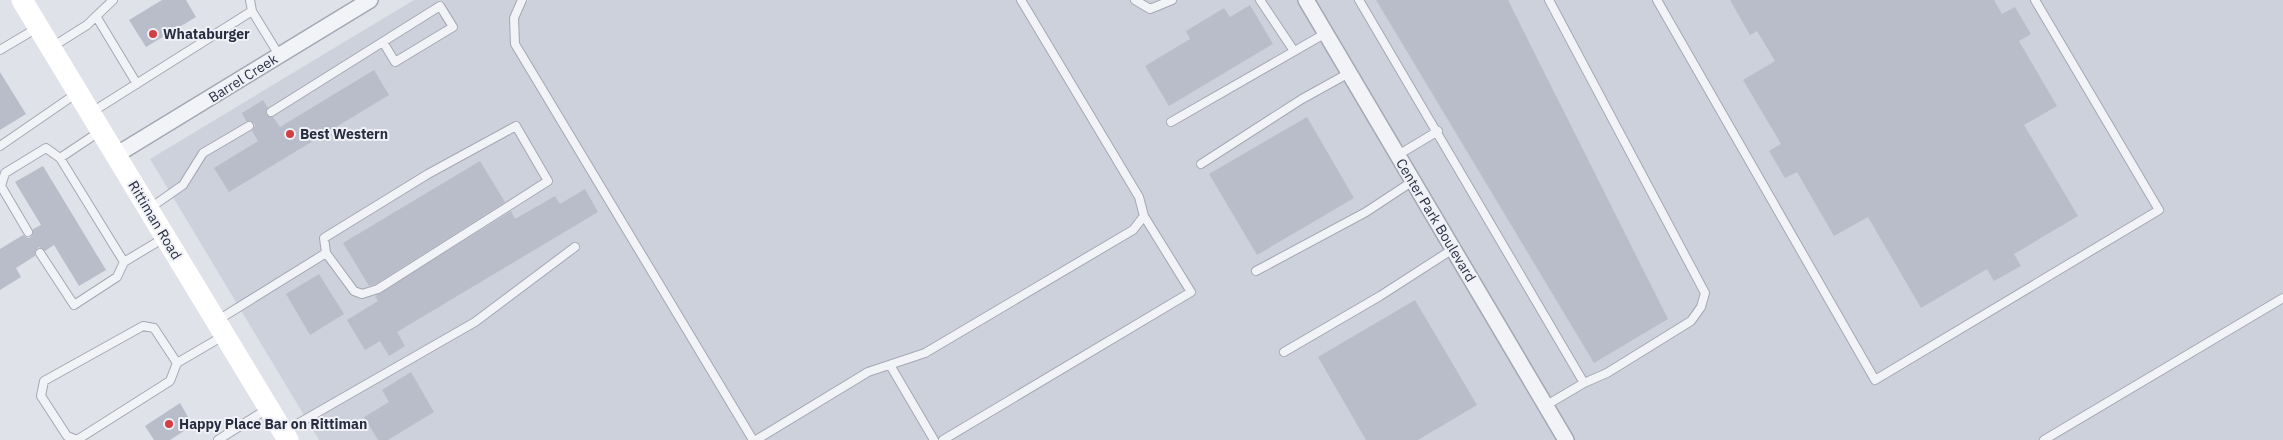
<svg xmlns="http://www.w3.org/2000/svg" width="2283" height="440" font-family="'IBM Plex Sans',sans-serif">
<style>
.built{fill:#cdd1db}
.building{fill:#b9bdc9}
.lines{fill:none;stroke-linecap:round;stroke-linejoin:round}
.service-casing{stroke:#a4a8b3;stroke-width:10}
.minor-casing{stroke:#a4a8b3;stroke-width:18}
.service{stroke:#f2f3f7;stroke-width:8}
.minor{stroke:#f2f3f7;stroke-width:15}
.secondary{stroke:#fff;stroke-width:21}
.poi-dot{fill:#d33f45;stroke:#eff1f6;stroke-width:2}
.labels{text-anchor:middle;stroke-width:4;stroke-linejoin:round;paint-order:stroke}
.poi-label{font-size:14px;font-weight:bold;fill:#272e41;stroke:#eff1f6;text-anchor:start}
.street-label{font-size:14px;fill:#272e41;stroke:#eff1f6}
</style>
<rect width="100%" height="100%" fill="#dfe2e9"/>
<path class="built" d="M414,0h103l7,3 5,-3h1754v440h-1964l-169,-281z"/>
<path class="building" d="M162,0h24l10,17 -50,30 -17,-27z
M1376,0h132l160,319 -74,44z
M1730,0h264l8,14 13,-7 16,27 -12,7 38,65 -33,19 54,91 -64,38 7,12 -27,15 -7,-12 -66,39 -53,-91 -34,19 -37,-64 -12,6 -16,-27 12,-7 -38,-64 32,-19 -18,-30 -7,4z
M1250,5l23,39 -104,62 -24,-40 45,-27 -4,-8 38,-23 6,9z
M374,70l15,25 -160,97 -15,-24 44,-27 -6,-10 3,-5 -1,-3 -8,-2 -4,-8 21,-13 5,8 -2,7 7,2 7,10z
M0,72l26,42 -26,16z
M1307,117l47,81 -97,57 -48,-81z
M480,161l25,41 -129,82 -7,2 -26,-43z
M43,166l63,104 -27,16 -25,-41 -9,6 -6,-4 -4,4v5l-19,12 5,9 -21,13v-41l23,-14 5,3 3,-1 2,-8 8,-4 -26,-43z
M585,189l13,23 -201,120 8,14 -16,10 -9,-15 -15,9 -18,-30 31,-19 -3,-5 136,-85 4,8 40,-23 5,8z
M319,274l25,40 -34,21 -24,-41z
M1415,300l62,105 -59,35h-52l-48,-83z
M411,372l23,40 -46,28h-10l-14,-23 25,-15 -7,-12z
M180,403l11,19 -1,5 -20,13h-16l-9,-14z"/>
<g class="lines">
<defs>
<path id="service" d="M250,0l2,11 27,44
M522,0l-8,18 1,26 238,396
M1135,0l15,9 22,-9
M1260,0l34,51
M1359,0l225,383
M1657,0l218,380 284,-170 -124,-210
M96,16l41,68
M52,47l35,-22 26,-25
M0,50l37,-22
M92,112l160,-101
M271,112l169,-106 13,21 -58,35 -12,-20
M1171,122l155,-89
M99,132l-39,26 64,104 40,-24
M0,146l77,-53
M1398,155l40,-24
M1201,164l101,-65 47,-26
M150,208l33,-23 20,-32 46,-27
M28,232l-27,-46 4,-13 41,-25 14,10
M40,253l34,52 43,-28 7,-15
M1256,271l110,-59 47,-31
M218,320l108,-67 28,38 8,3 16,-5 170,-108 -32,-55 -88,48 -104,64 2,15
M1284,352l96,-56 73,-47
M177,363l-23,-35 -11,-2 -99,55 -3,15 26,40 10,4 93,-59 7,-18 46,-27
M890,365l44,75
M1545,406l39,-23 23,-10 84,-52 10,-14 4,-14 -156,-293
M285,431l190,-109 100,-75
M218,440l49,-31
M756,440l112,-68 57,-19 208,-123 11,-14 -5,-19 -118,-197
M943,440l248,-148 -47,-76
M2044,440l239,-142"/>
<path id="minor" d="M1306,0l260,440
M116,155l254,-155"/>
</defs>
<use href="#service" class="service-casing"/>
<use href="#minor" class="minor-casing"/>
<use href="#service" class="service"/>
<use href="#minor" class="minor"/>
<path class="secondary" d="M22,0l266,440"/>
</g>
<g class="poi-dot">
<circle cx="153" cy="34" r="5"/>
<circle cx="290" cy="134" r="5"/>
<circle cx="169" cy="424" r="5"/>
</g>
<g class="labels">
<g class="poi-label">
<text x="163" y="39">Whataburger</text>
<text x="300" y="139">Best Western</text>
<text x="179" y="429">Happy Place Bar on Rittiman</text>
</g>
<g class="street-label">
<text transform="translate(243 78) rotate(-32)" y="5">Barrel Creek</text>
<text transform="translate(155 220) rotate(59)" y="5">Rittiman Road</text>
<text transform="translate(1436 220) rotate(59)" y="5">Center Park Boulevard</text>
</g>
</g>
</svg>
